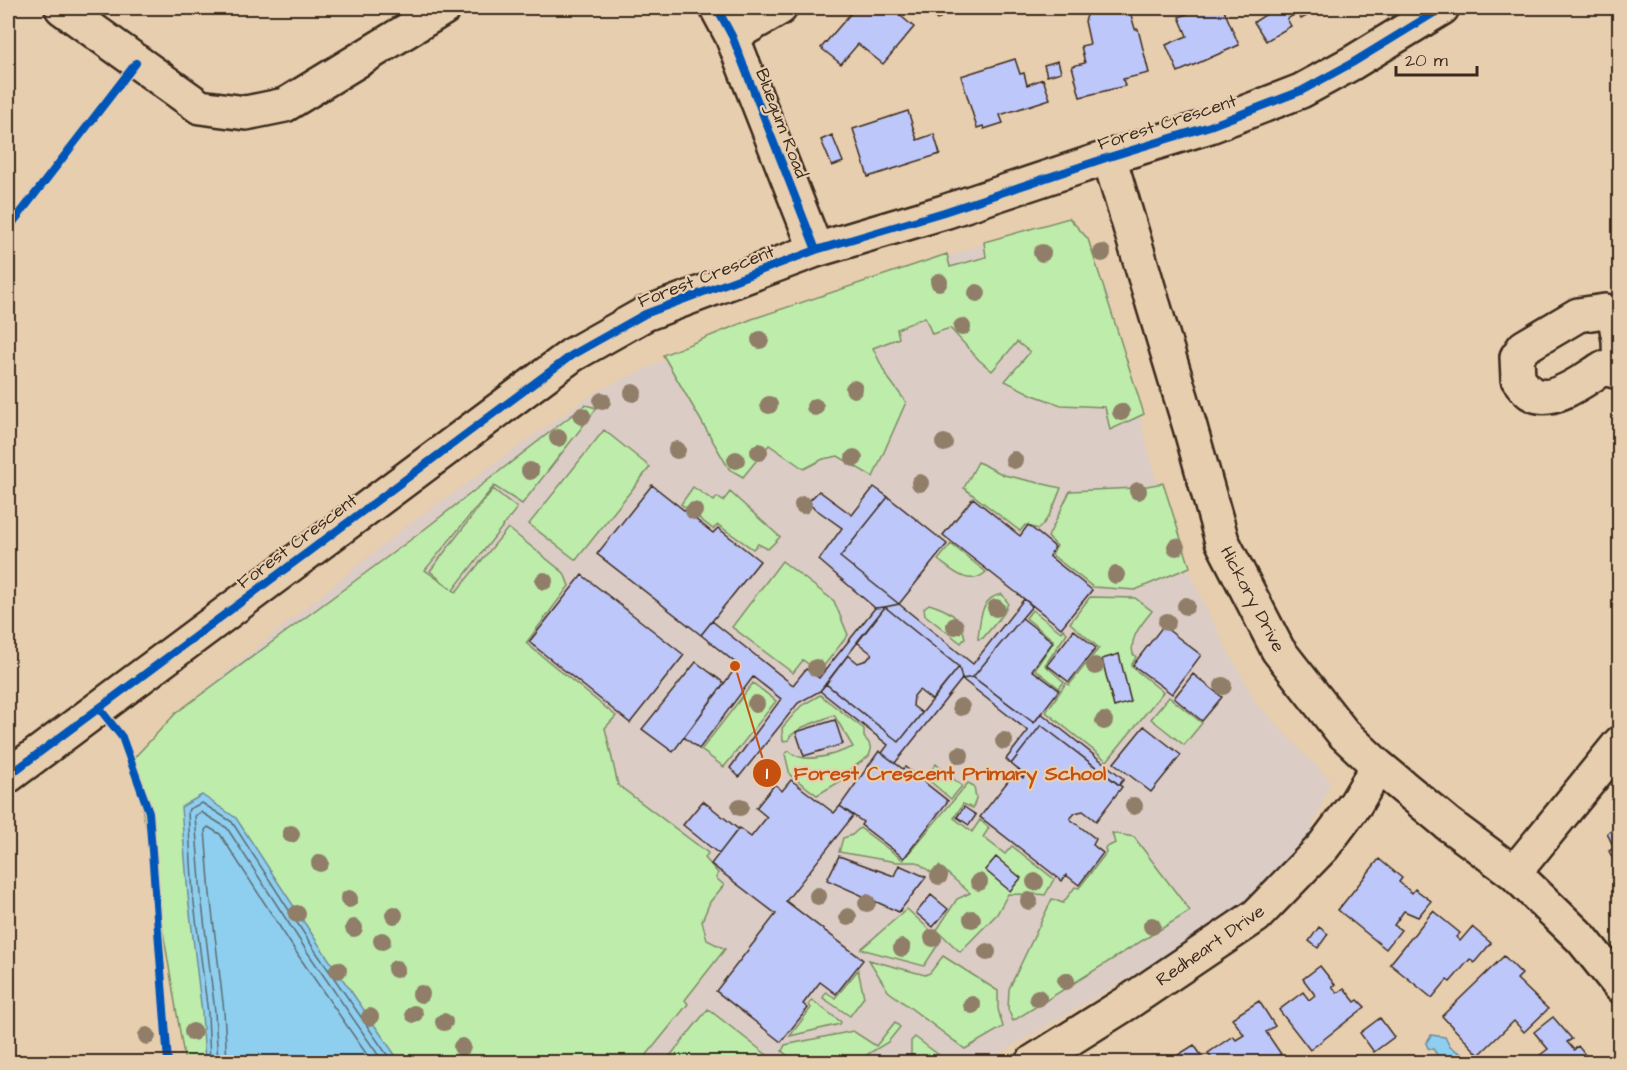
<svg xmlns="http://www.w3.org/2000/svg" width="1627" height="1070" font-family="'Architects Daughter',sans-serif">
<style>
.built{fill:#dbccc5}
.green{fill:#bdecab;stroke:#7c8b64;stroke-width:1.5}
.water{fill:#8eceef;stroke:#6d8c9b;stroke-width:1.5}
.lines{fill:none;stroke-linecap:round;stroke-linejoin:round}
.shore{stroke:#5c6c72;stroke-width:1.5}
.building{fill:#bec7f9;stroke:#3b2a1e;stroke-width:1.5}
.minor-casing{stroke:#3b2a1e;stroke-width:38}
.minor{stroke:#e7ceaf;stroke-width:33}
.cycleway-casing{stroke:#e7ceaf;stroke-width:11}
.cycleway{stroke:#0057b8;stroke-width:8}
.tree{fill:#907e67}
.labels{text-anchor:middle;stroke-width:4.5;stroke-linejoin:round;paint-order:stroke}
.street-label{font-size:18px;fill:#3b2a1e;stroke:#e7ceaf}
.leader{fill:none;stroke:#c55010;stroke-width:2}
.callout-dot{fill:#c55010;stroke:#e7ceaf;stroke-width:2}
.mark-label{font-size:18px;text-anchor:middle;font-weight:bold;fill:#fff}
.callout-label{font-size:20px;text-anchor:middle;font-weight:bold;fill:#c55010;stroke:#e7ceaf;stroke-width:4.5;stroke-linejoin:round;paint-order:stroke}
</style>
<rect width="100%" height="100%" fill="#e7ceaf"/>
<filter id="ink" filterUnits="userSpaceOnUse"><feTurbulence type="fractalNoise" baseFrequency=".0167" numOctaves="2"/><feDisplacementMap in="SourceGraphic" scale="12" xChannelSelector="R" yChannelSelector="G"/><feConvolveMatrix kernelMatrix="1 2 1 2 8 2 1 2 1" color-interpolation-filters="sRGB"/></filter>
<g filter="url(#ink)">
<path class="built" d="M1073,225l34,66 61,234 47,102 42,77 74,78 -25,61 -67,70 -254,149h-579l-230,-349 230,-187 188,-133 100,-47 228,-81 104,-36z"/>
<path class="green" d="M1069,218l19,21 56,175 -34,16 -5,-23 -44,-2 -28,-10 -28,-14 25,-29 -13,-10 -25,29 -13,-11 -29,-32 -18,6 -7,-17 -28,12 2,9 -26,10 13,27 20,27 -33,75 -35,-21 -15,3 -19,10 -35,-24 -26,32 -14,-8 -66,-114 89,-36 195,-65 3,13 36,-10 -2,-15z
M585,405l12,3 -75,96 -28,-18 -69,84 26,19 -21,-18 63,-82 24,19 -64,82 3,2 52,-64 56,45 5,13 -43,57 90,73 -11,12 13,57 90,68 -3,5 13,15 -2,5 8,7 -14,17 -8,19 5,19 18,9 -40,51 3,4 -47,58h-456l-51,-304 42,-45 241,-178z
M604,430l46,37 -74,93 -47,-36z
M978,462l26,13 57,13c-6,15 -11,31 -23,41l-13,-4 -5,6 -56,-43z
M1163,483l27,84 -55,23 -42,-3 -41,-32 5,-9 -9,-9 22,-46 66,-3z
M693,487l21,14 3,-4 6,4 7,-9 50,45 -12,12 -10,-5 -5,5 -35,-24 -5,4 -32,-25z
M951,544l35,28c-17,16 -34,-2 -48,-12z
M782,561l52,40 14,34 -29,37 -16,-12 -10,13 -61,-46z
M1002,594l6,9 -4,10 -21,25 -5,1c2,-18 2,-42 24,-45z
M1090,597l45,1 17,13c-10,13 -23,26 -19,43l3,3 -5,9 32,26 -56,69 -61,-49 20,-29 3,2 30,-37 -29,-25z
M929,604c20,6 32,13 36,34l-4,5 -36,-28 -1,-7z
M1032,610l29,22 2,-3 4,4 -22,32 19,17 -5,6 -24,-19 19,-28 -28,-23z
M753,683l23,18 -52,66 -23,-17z
M820,695l44,34v8l5,6 2,7 -2,6 -21,15 -7,10 -24,14 -27,-20 -5,-21 4,-3c15,15 47,3 64,-4l-19,-32 -31,12 -13,9 -1,4 -6,1 -1,-13 19,-22z
M1169,697l33,26 -18,22 -33,-26z
M936,764l26,22 -11,13 -26,-22z
M968,783l6,3 2,12 -3,10 -10,-4 -9,14 18,14 8,-12 9,8 -6,9 22,17 7,-8 42,33 -9,16c-13,-2 -24,0 -37,-1l-11,20 -37,38 -23,-22 20,-31 13,-6 -31,-27 -7,7 -15,-11h-21l-57,-10 4,-14 9,-3 8,-7 43,32z
M1112,833l22,4 56,74 -177,110 -5,-12 1,-20 43,-90 11,4 12,-16 4,1 27,-35 -1,-5 10,-5z
M907,909l34,31 -17,26 -63,-17z
M943,956l55,35v18l5,18 -38,22 -77,-58 -19,-31 56,15 5,-2z
M858,970l6,27 -14,19 -27,-18 3,-6 9,6z
M812,1000l29,22 -1,2 -50,12 21,-28 -2,-4z
M708,1009l68,53h-100v-1l-6,-5z
M895,1022l5,5 -12,15 -33,20h-60l-13,-11 3,-6 68,-14 23,15z
M915,1037l33,25h-18l-4,-3 -15,1v-19z"/>
<path class="water" d="M202,795l34,23 83,127 81,117h-195l-3,-49 -14,-117 -7,-89z
M1431,1035l14,2 5,10 12,7 -1,4 -3,3 -16,1 -9,-13 -5,-1 -2,-5z"/>
<g class="lines">
<path class="shore" d="M210,1062l-2,-49 -15,-118 -5,-83 1,-3 13,-6 30,19 82,127 78,113
M218,1062l-3,-50 -14,-117 -6,-79 6,-4 26,16 81,125 75,109
M227,1062l-3,-51 -14,-117 -5,-64 3,-3 12,7 80,124 72,104"/>
</g>
<path class="building" d="M850,8h41l23,19 -31,37 -25,-20 -17,20 -20,-16 30,-35 -4,-3z
M927,8h26l-16,12z
M1109,8h20l6,21h3l11,44 -26,6 2,7 -45,11 -8,-31 13,-3 -4,-17 9,-2 -5,-23 3,-8z
M1185,8h38l16,37 -61,27 -12,-27 21,-9 -8,-19 8,-3z
M1272,8h49l-20,11 -4,-6 -10,6 4,7 -25,15 -12,-19 19,-12z
M1015,59l5,15 4,-1 3,12 16,-6 7,20 -50,16 3,8 -19,6 -1,-3 -6,2 -16,-52z
M1058,61l3,11 -14,4 -3,-11z
M908,111l9,29 17,-6 6,20 -72,23 -15,-48z
M832,135l11,27 -11,4 -11,-26z
M652,485l61,48 5,-5 42,33 -59,74 -104,-81z
M874,487l14,10 -48,60 59,47 -14,3 -10,1 -56,-48 23,-32 -35,-25 12,-12 33,24z
M888,497l59,47 -48,60 -59,-47z
M973,498l47,38 8,-11 27,22 -6,9 43,34 -31,38 -118,-93z
M582,575l102,80 -54,68 -101,-81z
M1024,599l8,7 -59,71 -11,2 -3,-12 -74,-60 14,-3 74,60z
M885,607l74,60 -27,33 -13,-10 -5,6 -1,10 9,7 -23,29 -73,-58 22,-29 10,8 9,-3 5,-6 -15,-12z
M885,607l-65,84 -22,12 -59,74 -9,-9 51,-69 -28,-22 -54,72 -15,-12 54,-72 -37,-30 11,-14 81,64 13,-16 13,9 56,-70z
M1022,618l31,24 -21,28 27,20 -25,33 -61,-46z
M1163,626l38,29 -29,39 -39,-29z
M1074,630l22,18 -27,34 -22,-17z
M1119,654l12,48 -17,5 -12,-48z
M696,662l28,21 -51,69 -31,-23z
M959,667l3,12 -67,84 -13,-10 6,-8 -68,-54 6,-7 73,58z
M1193,674l29,23 -20,24 -28,-23z
M973,677l61,46 7,-10 83,66 -5,6 -78,-60 -30,39 -5,-5 22,-28 -66,-52z
M835,720l8,24 -39,12 -8,-24z
M1041,725l81,62 -26,34 -13,-10 -8,2 -5,6 26,20 -3,6 10,8 -24,32 -13,-10 -4,6 -82,-64 35,-45 8,6 2,-3 -14,-11z
M1144,726l37,29 -30,37 -37,-29z
M879,751l24,18 2,-2 43,34 -44,57 -43,-33 2,-3 -23,-16z
M791,780l43,33 6,-7 13,10 -67,85 77,59 -27,34 -16,-12 -17,22 5,4 -27,34 -65,-51 60,-77 -65,-50 28,-36 12,9 16,-20 -11,-9 19,-24 7,7z
M703,801l35,28 -19,25 -36,-29z
M964,807l12,8 -7,10 -12,-8z
M1620,817v56l-11,-22 5,-3 -7,-15 11,-5 -4,-8z
M839,856l55,20 5,-11 27,12 -27,35 -72,-32z
M996,857l25,21 -11,13 -25,-21z
M1379,859l23,19 -3,4 13,11 3,-4 16,12 -13,16 -14,-6 -10,14 7,5 -15,19 -48,-39z
M931,895l17,14 -15,18 -17,-14z
M1433,911l27,22 -4,4 4,4 12,-14 19,16 -17,20 -4,-4 -20,23 -3,-2 -15,18 -42,-34z
M1319,927l9,7 -10,14 -9,-7z
M1504,956l18,18 -5,5 31,30 -24,23 -10,-11 -35,34 -37,-39z
M1320,966l15,19 -3,1 5,7 7,-5 11,14 3,-2 7,7 -55,43 -31,-40 24,-18 6,8 6,-5 -12,-16z
M1259,1001l16,25 -9,6 15,22 -9,5 3,3h-61l-6,-9 25,-17 3,4 8,-5 -12,-17z
M1553,1017l19,22 -5,3 7,8 4,-4 13,16h-60l17,-13 -14,-17z
M1380,1018l14,19 -20,15 -14,-19z
M1194,1045l12,17h-31l-2,-4z"/>
<g class="lines">
<defs>
<path id="minor" d="M62,8l138,99 46,6 39,-8 159,-97
M717,8l15,28 84,214
M732,36l48,-28
M1109,157l81,270 32,114 56,109 65,83 35,33 70,58 66,49 68,66 38,47
M1619,372l-16,-4c-18,11 -51,38 -72,25 -5,-3 -9,-9 -13,-14l-1,-22 7,-10 54,-32 27,-4 10,7 4,22 1,33
M8,776l564,-421 73,-41 171,-64 128,-38 165,-55 101,-31 91,-35 51,-28 90,-55
M1514,873l106,-130
M1033,1062l94,-59 129,-87 67,-69 33,-44 22,-37"/>
</defs>
<use href="#minor" class="minor-casing"/>
<use href="#minor" class="minor"/>
<defs>
<path id="cycleway" d="M717,8l15,28 84,214
M8,229l128,-166
M99,708l23,29 27,75 19,250
M8,776l564,-421 73,-41 171,-64 128,-38 165,-55 101,-31 91,-35 51,-28 90,-55"/>
</defs>
<use href="#cycleway" class="cycleway-casing"/>
<use href="#cycleway" class="cycleway"/>
</g>
<g class="tree">
<circle cx="1042" cy="253" r="9"/>
<circle cx="1102" cy="253" r="9"/>
<circle cx="939" cy="282" r="9"/>
<circle cx="977" cy="293" r="9"/>
<circle cx="962" cy="327" r="9"/>
<circle cx="760" cy="340" r="9"/>
<circle cx="854" cy="389" r="9"/>
<circle cx="633" cy="393" r="9"/>
<circle cx="602" cy="401" r="9"/>
<circle cx="769" cy="405" r="9"/>
<circle cx="815" cy="407" r="9"/>
<circle cx="1121" cy="412" r="9"/>
<circle cx="582" cy="416" r="9"/>
<circle cx="558" cy="438" r="9"/>
<circle cx="944" cy="443" r="9"/>
<circle cx="677" cy="450" r="9"/>
<circle cx="759" cy="452" r="9"/>
<circle cx="854" cy="458" r="9"/>
<circle cx="736" cy="460" r="9"/>
<circle cx="1014" cy="460" r="9"/>
<circle cx="530" cy="471" r="9"/>
<circle cx="920" cy="483" r="9"/>
<circle cx="1138" cy="491" r="9"/>
<circle cx="803" cy="505" r="9"/>
<circle cx="694" cy="511" r="9"/>
<circle cx="1176" cy="547" r="9"/>
<circle cx="1116" cy="575" r="9"/>
<circle cx="544" cy="581" r="9"/>
<circle cx="1186" cy="606" r="9"/>
<circle cx="996" cy="608" r="9"/>
<circle cx="1167" cy="622" r="9"/>
<circle cx="955" cy="626" r="9"/>
<circle cx="1095" cy="666" r="9"/>
<circle cx="816" cy="668" r="9"/>
<circle cx="1223" cy="686" r="9"/>
<circle cx="756" cy="704" r="9"/>
<circle cx="961" cy="707" r="9"/>
<circle cx="1104" cy="721" r="9"/>
<circle cx="1004" cy="741" r="9"/>
<circle cx="960" cy="755" r="9"/>
<circle cx="1134" cy="806" r="9"/>
<circle cx="740" cy="807" r="9"/>
<circle cx="291" cy="834" r="9"/>
<circle cx="320" cy="863" r="9"/>
<circle cx="939" cy="876" r="9"/>
<circle cx="979" cy="882" r="9"/>
<circle cx="1035" cy="882" r="9"/>
<circle cx="818" cy="896" r="9"/>
<circle cx="349" cy="899" r="9"/>
<circle cx="1029" cy="901" r="9"/>
<circle cx="867" cy="903" r="9"/>
<circle cx="297" cy="914" r="9"/>
<circle cx="394" cy="915" r="9"/>
<circle cx="848" cy="917" r="9"/>
<circle cx="972" cy="919" r="9"/>
<circle cx="1152" cy="926" r="9"/>
<circle cx="354" cy="928" r="9"/>
<circle cx="933" cy="938" r="9"/>
<circle cx="382" cy="941" r="9"/>
<circle cx="902" cy="948" r="9"/>
<circle cx="987" cy="952" r="9"/>
<circle cx="396" cy="969" r="9"/>
<circle cx="338" cy="970" r="9"/>
<circle cx="1066" cy="981" r="9"/>
<circle cx="421" cy="994" r="9"/>
<circle cx="1038" cy="998" r="9"/>
<circle cx="972" cy="1005" r="9"/>
<circle cx="414" cy="1014" r="9"/>
<circle cx="370" cy="1017" r="9"/>
<circle cx="444" cy="1022" r="9"/>
<circle cx="193" cy="1032" r="9"/>
<circle cx="147" cy="1036" r="9"/>
<circle cx="462" cy="1047" r="9"/>
</g>
</g>
<g class="labels">
<g class="street-label">
<text transform="translate(1167 122) rotate(-18)" y="6">Forest Crescent</text>
<text transform="translate(782 123) rotate(69)" y="6">Bluegum Road</text>
<text transform="translate(706 276) rotate(-21)" y="6">Forest Crescent</text>
<text transform="translate(297 541) rotate(-37)" y="6">Forest Crescent</text>
<text transform="translate(1253 599) rotate(62)" y="6">Hickory Drive</text>
<text transform="translate(1210 945) rotate(-35)" y="6">Redheart Drive</text>
</g>
</g>
<path class="leader" d="M735 666L767 773"/>
<g class="callout-dot">
<circle cx="735" cy="666" r="6"/>
<circle cx="767" cy="773" r="15"/>
</g>
<g class="mark-label">
<text x="767" y="779">1</text>
</g>
<g class="callout-label">
<text x="950" y="780">Forest Crescent Primary School</text>
</g>
<rect width="1627" height="1070" fill="none" stroke="#e7ceaf" stroke-width="30"/>
<rect x="15" y="15" width="1597" height="1040" fill="none" stroke="#3b2a1e" stroke-width="2" filter="url(#ink)"/>
<path d="M1396 66v9h81v-9" fill="none" stroke="#3b2a1e" stroke-width="3"/>
<text x="1405" y="66" font-size="18" fill="#3b2a1e" stroke="#e7ceaf" stroke-width="4.5" paint-order="stroke">20 m</text>
</svg>
